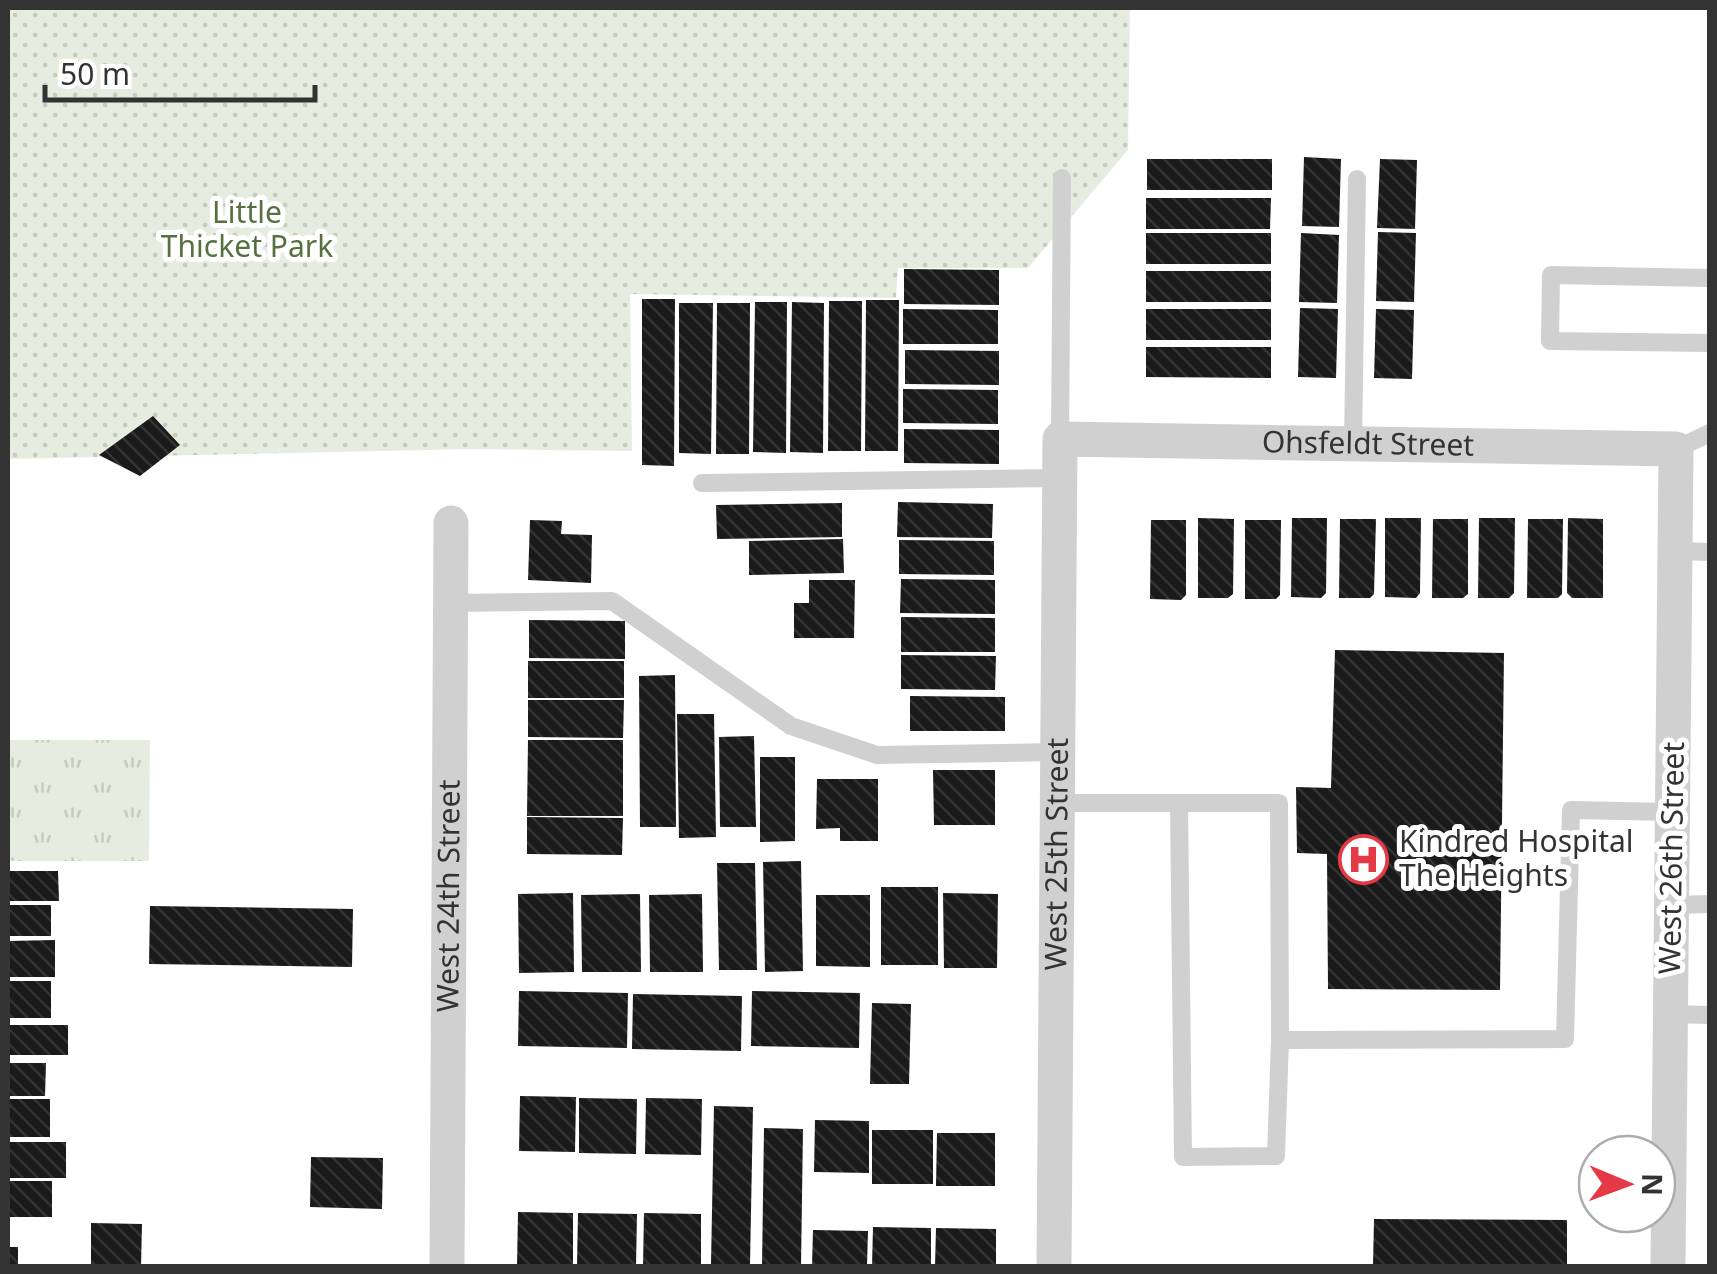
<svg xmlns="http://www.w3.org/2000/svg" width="1717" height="1274" font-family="'Noto Sans',sans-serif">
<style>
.grass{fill:url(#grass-tufts)}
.park{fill:url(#park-dots)}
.building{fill:url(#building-back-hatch)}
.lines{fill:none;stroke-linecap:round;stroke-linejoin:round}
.service{stroke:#d0d0d0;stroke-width:18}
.minor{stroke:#d0d0d0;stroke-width:35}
.labels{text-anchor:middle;stroke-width:10;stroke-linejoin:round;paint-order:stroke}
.park-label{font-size:30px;fill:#56703f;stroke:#fff}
.street-label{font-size:30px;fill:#333;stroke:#fff}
.poi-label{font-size:30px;fill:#333;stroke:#fff;text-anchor:start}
</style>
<defs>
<pattern id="grass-tufts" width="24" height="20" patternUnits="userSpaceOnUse" patternTransform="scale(2.5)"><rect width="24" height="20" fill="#e6ecdf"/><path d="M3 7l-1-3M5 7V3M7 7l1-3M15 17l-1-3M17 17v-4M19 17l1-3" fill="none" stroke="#c6cbc0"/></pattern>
<pattern id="park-dots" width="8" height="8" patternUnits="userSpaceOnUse" patternTransform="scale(2.5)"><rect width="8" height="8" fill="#e6ecdf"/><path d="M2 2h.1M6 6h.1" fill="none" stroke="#c6cbc0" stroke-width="1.8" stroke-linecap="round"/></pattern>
<pattern id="building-back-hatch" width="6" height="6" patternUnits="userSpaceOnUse" patternTransform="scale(2.5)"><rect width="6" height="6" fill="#1a1a1a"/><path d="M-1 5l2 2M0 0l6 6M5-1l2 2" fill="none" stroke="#333"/></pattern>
</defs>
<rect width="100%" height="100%" fill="#fff"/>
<path class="grass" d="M8,740h142l-1,121h-141z"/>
<path class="park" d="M8,8h1122l-2,142 -100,118h-130l-2,30 -266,-4 2,157 -161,-2 -463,10z"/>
<path class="building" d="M1304,157l37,2 -2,68 -37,-1z
M1147,159h125v31h-125z
M1380,159l37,1 -2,69 -38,-1z
M1146,198h125l-1,31h-124z
M1378,232l38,1 -2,69 -38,-1z
M1146,233h125v31h-125z
M1301,233l38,2 -2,68 -38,-1z
M904,269l95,1v35l-95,-1z
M1146,271h125v31h-125z
M642,299h33l-1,167 -32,-1z
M866,300h33l-1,151h-33z
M829,301h33l-1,150h-33z
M755,302h32l-1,151 -33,-1z
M792,302l32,1 -1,150 -33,-1z
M679,303h34l-2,151 -32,-1z
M717,303h33l-1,151h-33z
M1300,308l38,1 -2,69 -38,-1z
M903,309l95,1v34h-95z
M1146,309h125v31h-125z
M1376,309l38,1 -2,69 -38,-1z
M1146,347h125v31l-125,-1z
M905,350l94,1v34l-94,-1z
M903,389l95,1v34l-95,-1z
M153,416l27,29 -40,31 -41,-21z
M904,429l95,1v34l-95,-1z
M898,502l95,2 -1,34 -95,-1z
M842,503v34l-125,2 -1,-34z
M1198,518l36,1 -1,75 -5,4h-30z
M1292,518h35l-1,75 -5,5 -30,-1z
M1385,518h36l-1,75 -4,5 -31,-1z
M1479,518h36l-1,75 -5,5h-31z
M1568,518l35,1v79h-31l-5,-5z
M1340,519h36l-2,75 -4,4h-31z
M1433,519h35v75l-5,4h-31z
M1528,519h35l-1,75 -4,4h-31z
M530,520l32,1 -1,13 31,1 -1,48 -63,-3z
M1151,520h35v75l-5,5 -31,-1z
M1245,520h36l-1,75 -4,4h-31z
M843,539l1,34 -95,2v-34z
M899,540l95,1v34l-95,-1z
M901,579l94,1v34l-95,-1z
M809,580h46l-1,58h-60v-35h15z
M901,617l94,1v34h-94z
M529,620l96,1v38l-96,-1z
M1335,650l169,3 -4,337 -172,-1 -1,-135 -30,-1 -1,-66 35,1z
M901,655l95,1 -1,34 -94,-1z
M528,661h96v37h-96z
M675,675l1,152h-36l-1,-151z
M910,696l95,1v34h-95z
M528,700h96l-1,38 -95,-1z
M677,714h37l2,123 -37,1z
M754,736l2,91h-36l-1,-90z
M528,740h95v76h-96z
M760,757h35v84l-35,1z
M933,770h62v55h-61z
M817,779h61v62h-38v-13l-24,1z
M527,817l96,1 -1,37 -95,-1z
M801,861l2,110 -38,1 -2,-110z
M717,863h38l2,107h-38z
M8,871h50l1,30h-51z
M881,887h57v78h-57z
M573,893l1,79 -55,1 -1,-79z
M943,893l55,1 -1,74h-53z
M640,894l1,78h-59l-1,-77z
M702,894l1,78h-53l-1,-77z
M816,895h54v72l-54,-1z
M8,905h43v31h-43z
M150,906l203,3 -1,58 -203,-3z
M55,940v37h-47v-36z
M8,981h43v37h-43z
M519,991l109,2 -1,55 -109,-2z
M752,991l108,2 -1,55 -108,-2z
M633,994l109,2 -1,55 -109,-2z
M872,1003l39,1 -2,80h-39z
M8,1025h60v30h-60z
M8,1063h38l-1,33h-37z
M520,1096l56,1 -1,55 -56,-1z
M579,1098l58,1 -1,55 -57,-1z
M646,1098l56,1 -1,56 -56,-1z
M8,1099h42v38h-42z
M714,1106l39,1 -3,157h-39z
M815,1120l54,1v52l-55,-1z
M764,1128l39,1 -2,137h-39z
M872,1130h61v54h-61z
M937,1133h58v53h-59z
M8,1142h58v36h-58z
M311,1157l72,1 -1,51 -72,-2z
M8,1181h44v36h-44z
M518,1212l55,1v53h-56z
M578,1213l59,1 -1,52h-59z
M644,1213l57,1v52h-58z
M1374,1219l193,1v46h-194z
M91,1223l51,1 -1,42h-50z
M873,1227l58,1v38h-59z
M936,1228l60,1v37h-61z
M813,1230l55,1 -1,35h-55z
M8,1247h10v19h-10z"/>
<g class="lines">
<path class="service" d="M1710,278l-159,-3 -1,66 160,2
M1060,439l2,-261
M1353,444l4,-265
M1676,449l34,-16
M702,483l358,-5
M1675,551l35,1
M450,603l162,-2 179,125 86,29 181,-3
M1058,803h221l1,237 285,-1 6,-229 101,2
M1179,803l4,354 93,-1 4,-116
M1672,905l38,-1
M1671,1014l39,1"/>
<g class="minor">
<path id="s1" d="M447,1266l4,-743"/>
<path id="s2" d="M1054,1266l6,-827 616,10 -8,817"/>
</g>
</g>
<defs>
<symbol id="hospital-ring" viewBox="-11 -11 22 22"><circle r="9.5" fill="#fff" stroke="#e63946" stroke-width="1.5"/><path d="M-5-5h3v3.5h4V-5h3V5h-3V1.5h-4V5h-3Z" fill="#e63946"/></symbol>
</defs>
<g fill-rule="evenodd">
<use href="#hospital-ring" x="1336" y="832" width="55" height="55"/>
</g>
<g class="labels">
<g class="park-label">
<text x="247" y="223">Little<tspan x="247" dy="34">Thicket Park</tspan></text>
</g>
<g class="street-label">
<text dy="10" stroke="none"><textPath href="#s2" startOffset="1135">Ohsfeldt Street</textPath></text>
<text dy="10" stroke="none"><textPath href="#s2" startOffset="412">West 25th Street</textPath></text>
<text transform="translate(1672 858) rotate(-89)" y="10">West 26th Street</text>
<text dy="10" stroke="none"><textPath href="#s1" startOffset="370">West 24th Street</textPath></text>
</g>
<g class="poi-label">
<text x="1399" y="852">Kindred Hospital<tspan x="1399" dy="34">The Heights</tspan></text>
</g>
</g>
<rect width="1717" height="1274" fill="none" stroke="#333333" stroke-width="20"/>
<g transform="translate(1627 1184) rotate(91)"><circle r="48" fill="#ffffff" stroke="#adadad" stroke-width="2.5"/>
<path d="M0-8L18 38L0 25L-18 38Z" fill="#e63946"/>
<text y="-15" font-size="28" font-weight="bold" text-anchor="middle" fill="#333333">N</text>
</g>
<path d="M45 85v15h270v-15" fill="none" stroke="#333333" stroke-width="5"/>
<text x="60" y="85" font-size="30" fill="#333333" stroke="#ffffff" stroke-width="8" paint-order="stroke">50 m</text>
</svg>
